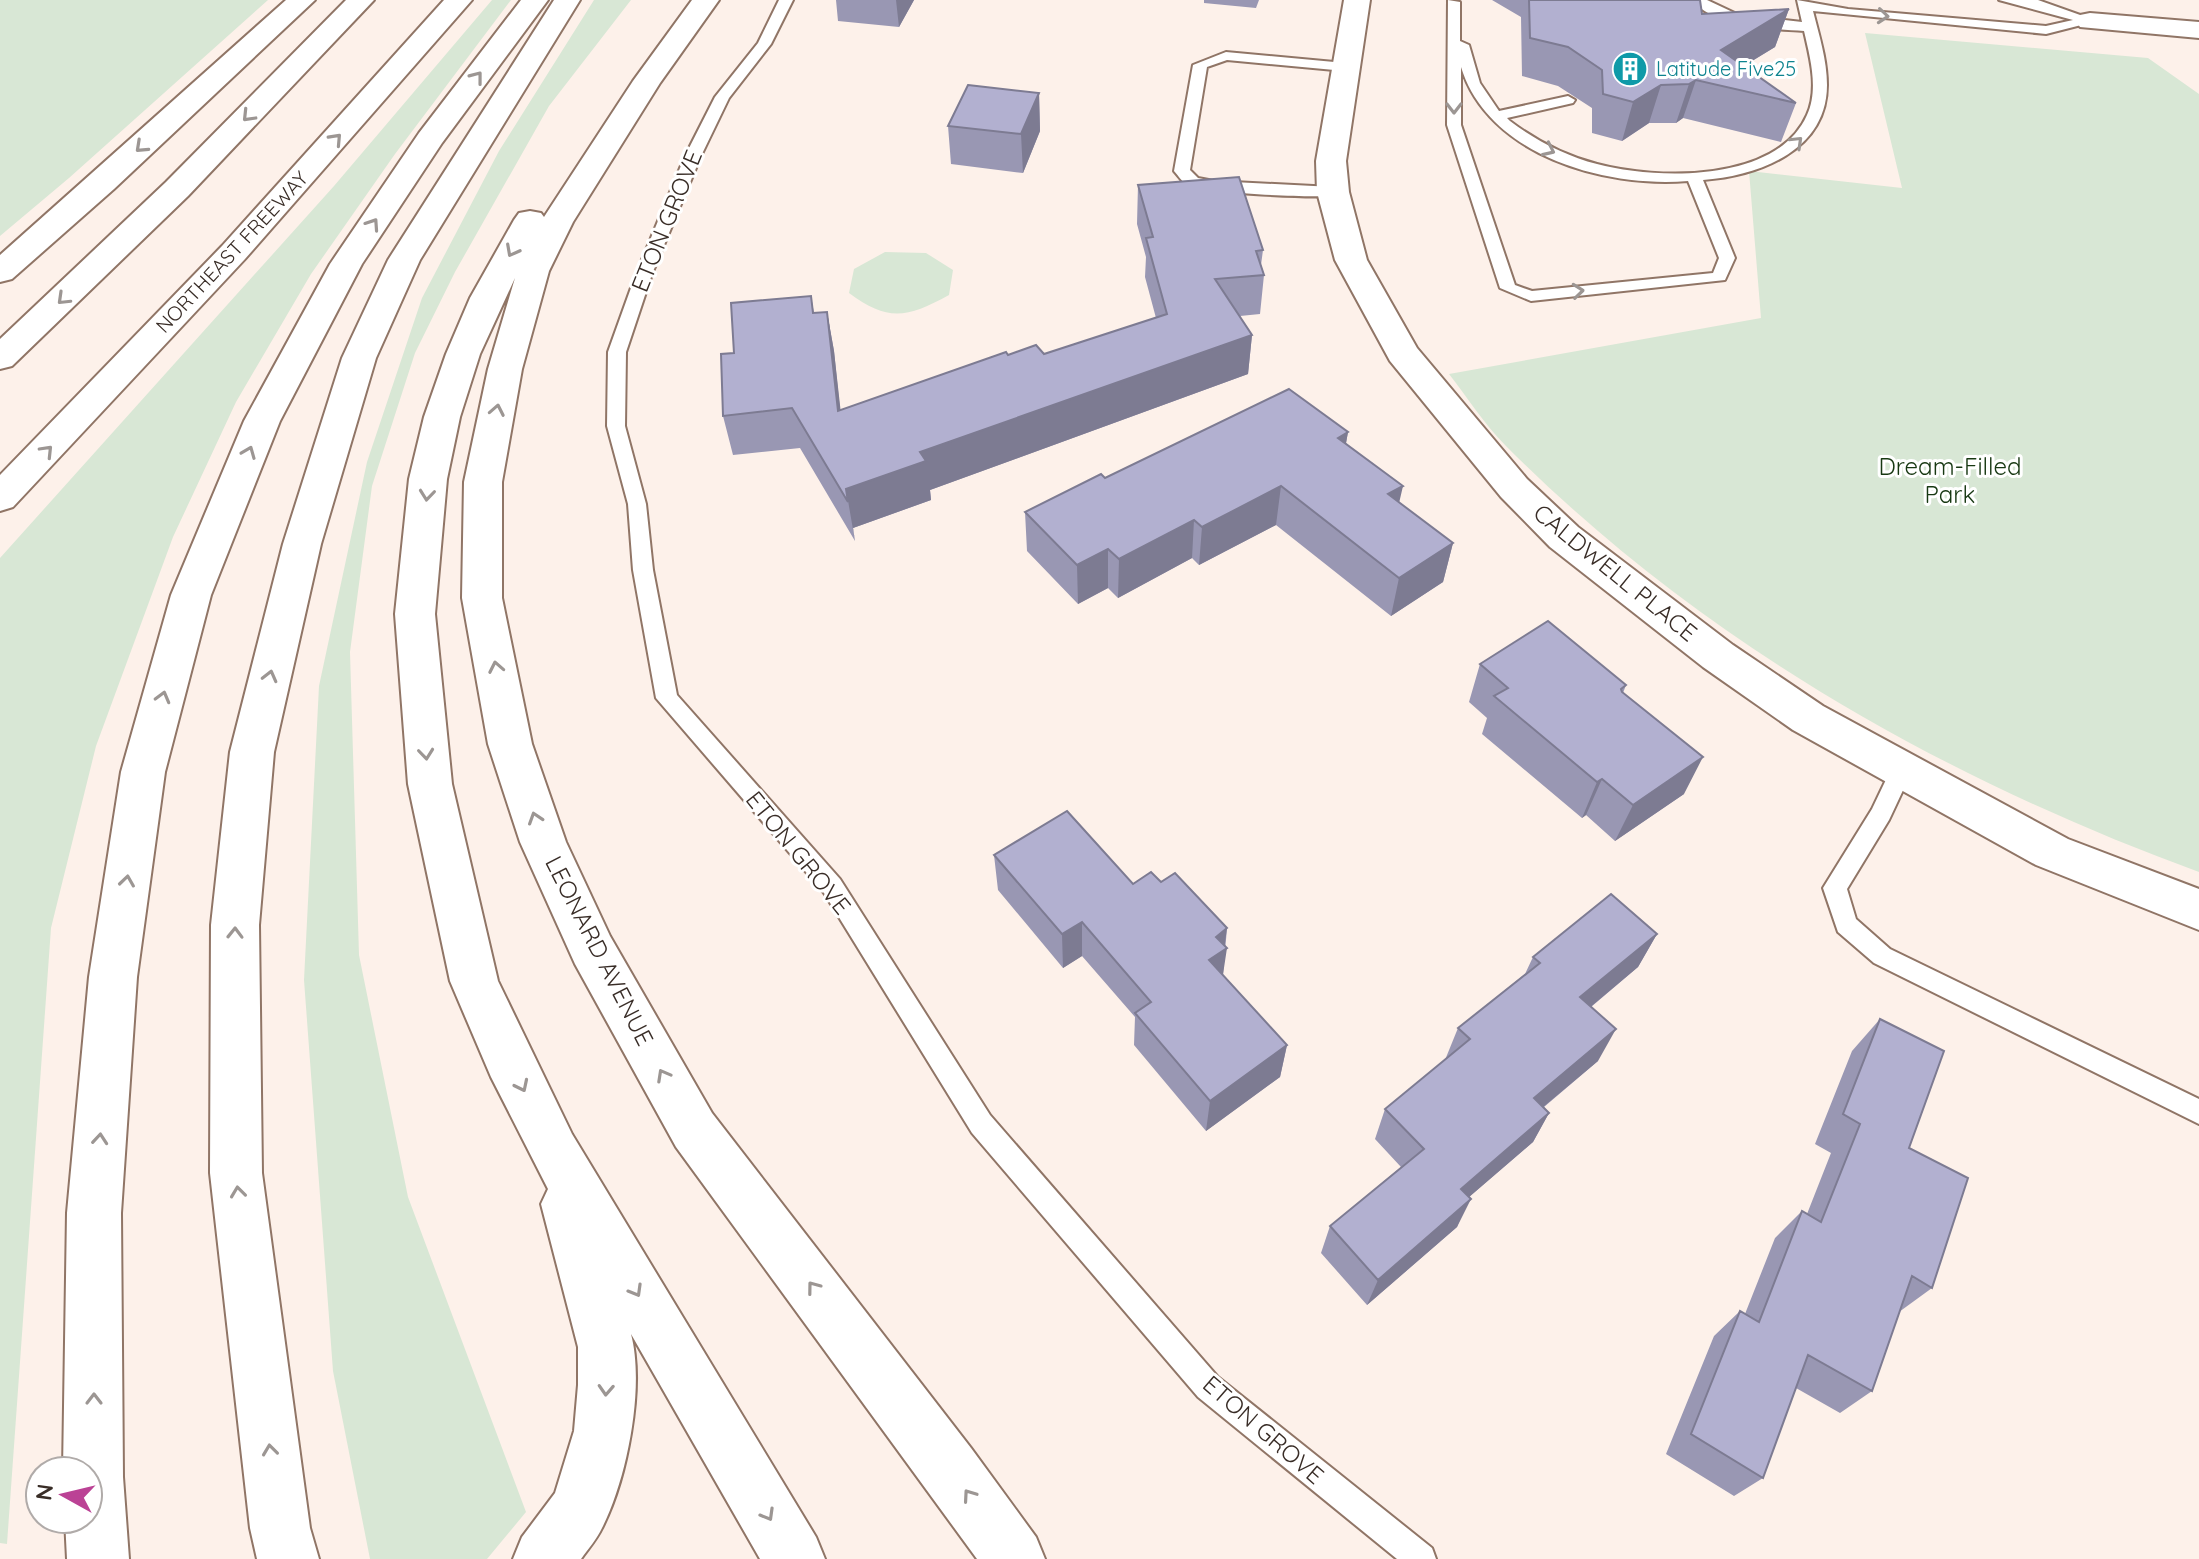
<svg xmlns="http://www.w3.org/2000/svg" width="2199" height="1559" font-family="Quicksand,sans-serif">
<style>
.green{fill:#d8e7d5}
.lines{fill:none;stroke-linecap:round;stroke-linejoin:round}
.lane-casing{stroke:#907566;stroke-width:4}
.street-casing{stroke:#907566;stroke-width:4}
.secondary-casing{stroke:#907566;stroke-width:4}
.highway-casing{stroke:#907566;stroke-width:4}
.lane{fill:#fff;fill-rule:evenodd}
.street{fill:#fff;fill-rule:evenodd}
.secondary{fill:#fff;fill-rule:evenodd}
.highway{fill:#fff;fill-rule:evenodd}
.wall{fill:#9997b3}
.shaded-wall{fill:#7d7b92}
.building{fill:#b2b0d0;stroke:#7d7b92;stroke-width:2}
.oneway{stroke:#9c9693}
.labels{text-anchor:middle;stroke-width:6;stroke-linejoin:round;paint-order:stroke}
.far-culture-label{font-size:20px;fill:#0d838f;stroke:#fff;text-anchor:start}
.far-street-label{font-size:20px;fill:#392d27;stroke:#fff}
.street-label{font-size:24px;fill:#392d27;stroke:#fff}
.park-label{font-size:24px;fill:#173812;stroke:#fff}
</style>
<rect width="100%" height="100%" fill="#fdf1ea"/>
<path class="green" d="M0,0h268l-199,178 -69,58z
M492,0h19l-116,154 -84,120 -75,128 -63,135 -77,209 -45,182 -44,616 -7,-1v-985l334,-372z
M594,0h37l-82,106 -94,166 -40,81 -43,133 -22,166 9,303 49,242 118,315 -39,47h-117l-37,-188 -29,-391 15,-294 48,-224 55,-164 77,-147z
M1865,33l283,25 51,36v778c-257,-94 -500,-232 -694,-427 -21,-21 -38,-48 -56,-71l312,-56 -12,-147 153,17z
M885,252l41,1 27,17 -4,25c-42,23 -61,27 -100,-2l5,-24z"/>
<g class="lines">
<defs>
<path id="lane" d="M779,0h14l-22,44 -42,54 -28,58 -49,118 -26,78 -1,74 21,78 7,66 24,125 163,184 150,236 228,262 214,171 4,11h-39l-199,-162 -226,-264 -148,-240 -168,-195 -23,-128 -5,-66 -21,-78 1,-74 28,-78 49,-118 30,-59 43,-54z
M1448,0l12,2v39l9,4 11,38 19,28 69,-15 7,4 -2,3 -66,15 3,3c25,19 56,35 87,43 60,16 180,19 210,-49 12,-26 3,-58 -3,-84 -37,-3 -85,-2 -113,-31h16l32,15 63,7 -5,-22 51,9 198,17 27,-6 -74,-20h39l59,21 -51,13 -233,-23c6,24 14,49 14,74 0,66 -69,91 -124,95l32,78 -10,22 -194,21 -31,-13 -53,-163zM1461,67c27,88 143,121 227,114l31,77 -6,15 -181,18 -17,-6 -54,-160z
M1226,52l119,11 7,4 -7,4 -118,-11 -20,7 -17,103 8,8 16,3 119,6 5,2v6c-17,4 -137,-2 -151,-10 -5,-3 -9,-10 -13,-14l19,-106z
M1901,762l8,3 3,6 -23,49 -42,69 9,30 34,30 309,150v25l-325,-161 -36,-31 -15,-44 49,-79 21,-44z"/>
<path id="street" d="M1344,0h26l-24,161 3,31 18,68 50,88 110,131 51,48 155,118 90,61 245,133 131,50v41l-163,-65 -243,-135 -90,-63 -153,-120 -49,-50 -111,-136 -55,-101 -18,-68 -1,-31z
M2090,13l109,9v16l-119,-11 -4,-6 4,-6z"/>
<path id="secondary" d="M692,0h27l-59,83 -87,139 -24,49 -27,98 -20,113v116l30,146 34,98 44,94 102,177 259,335 65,89 9,22h-68l-301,-412 -101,-183 -55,-122 -32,-98 -26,-146 2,-116 24,-113 27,-91 -35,76 -20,63 -13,62 -12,135 17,170 46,197 74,153 244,403 9,22h-65l-129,-225c14,53 -4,145 -29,194 -5,11 -14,21 -21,31h-68l9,-22 33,-44 19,-62 4,-46v-38l-37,-143 7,-15 -57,-112 -41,-96 -42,-197 -13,-170 14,-135 15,-62 22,-63 24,-56 44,-78 5,-7 11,-2 11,2 3,4 89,-136z"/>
<path id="highway" d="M286,0h29l-201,189 -102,90 -12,3v-27z
M346,0h28l-186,196 -176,170 -12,3v-30l166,-157z
M444,0h28l-227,259 -232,248 -13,4v-36l222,-229z
M521,0h27l-106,143 -80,121 -82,157 -69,174 -46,177 -28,205 -16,236 2,264 6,82h-62l-2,-40h23v-48h-25l4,-258 22,-236 32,-205 50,-177 73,-174 86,-157 89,-131z
M554,0h26l-160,260 -44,98 -55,186 -47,208 -15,173 3,248 48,355 9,31h-62l-7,-31 -40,-355 1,-248 19,-173 53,-208 59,-186 46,-98z"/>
</defs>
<use href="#lane" class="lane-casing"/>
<use href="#street" class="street-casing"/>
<use href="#secondary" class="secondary-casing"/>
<use href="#highway" class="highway-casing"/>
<use href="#lane" class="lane"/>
<use href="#street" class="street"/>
<use href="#secondary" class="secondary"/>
<use href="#highway" class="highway"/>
</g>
<path class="wall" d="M836,0h78l-15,27 -61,-6z
M1204,0h55l-3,8 -52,-5z
M1492,0h208l2,14 87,-5 -14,38 -31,19 52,37 -15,39 -98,-24 -7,5h-27l-27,18 -30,-8v-25l-34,-22 -36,-10 -1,-59z
M1039,93l1,38 -17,42 -72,-9 -3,-38z
M1138,185l125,65 -2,15 3,10 -4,39 -20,2 12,19 -4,39 -318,116 1,10 -78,28 2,13 -55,-93 -67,7 -10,-39 11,-63 77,-57 3,17 13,-1 7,39 6,59 168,-55 36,-1 112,-36 -11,-41 1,-20 -9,-33z
M1348,432l-2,11 53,60 54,40 -10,39 -52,34 -115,-91 -77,40 -7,-7 -74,40 -10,-10 -30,16 -51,-53 -2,-39 80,-34z
M1480,664l146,21 -3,8 61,101 -69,47 -29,-26 -4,3 -100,-84 5,-16 -18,-16z
M994,855l139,29 28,-2 66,46 -4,47 64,70 -7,32 -74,54 -72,-86 1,-28 -53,-61 -19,12 -65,-78z
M1657,934l-19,33 -47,40 7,54 -54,46 5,6 -16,29 -64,55 -12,30 -90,78 -46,-52 9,-27 71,-59 -26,-28 10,-30 60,-49 13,-32 67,-54 8,-17z
M1880,1019l29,129 23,140 -33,24 -27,79 -32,22 -44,-25 -33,90 -29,18 -68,-42 48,-118 26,-25 5,3 30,-76 27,-27 5,3 24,-61 -16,-9 37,-93z"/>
<path class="shaded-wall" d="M896,0h18l-15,27z
M1789,9l-14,38 -61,37 7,-34z
M1696,80l-13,38 -7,5 13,-39z
M1661,85l-12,38 -27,18 11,-39z
M1039,93l1,38 -17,42 -2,-39z
M827,312l7,39 11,99 -7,-39z
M1252,335l-4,39 -318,116 1,10 -78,28 2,13 -9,-52 74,-37z
M1348,432l-7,39 -3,-33z
M1281,486l-5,39 -77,40 3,-38z
M1403,486l-9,39 -6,-31z
M1194,520l-2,38 -74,40 1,-39z
M1453,543l-10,39 -52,34 8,-38z
M1108,549v39l-30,16 -1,-39z
M1703,757l-19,37 -69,47 18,-36z
M1602,779l-16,36 -4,3 15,-36z
M1082,922v34l-19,12 -1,-34z
M1227,928l-3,22 3,-2 -5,33 -13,-21 7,-23z
M1657,934l-19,33 -75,63 17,-33z
M1616,1029l-18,32 -80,67 16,-30z
M1287,1045l-7,32 -74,54 4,-30z
M1549,1113l-16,29 -86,74 14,-27z
M1471,1199l-14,28 -90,78 11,-25z"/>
<path class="building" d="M1529,0h171l2,14 87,-5 -68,41 75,53 -100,-23 -7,4 -28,1 -28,17 -30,-8 -1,-24 -34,-23 -38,-9z
M968,85l71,8 -18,41 -73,-8z
M1239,177l24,73 -7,1 8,24 -49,4 37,56 -332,117 6,9 -80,28 2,13 -56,-94 -69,8 -2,-62 13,-1 -3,-50 80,-7 2,17 14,-1 11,99 168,-59 2,3 28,-10 8,9 123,-40 -21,-76 7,-1 -15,-52z
M1289,389l59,43 -10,6 65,48 -15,8 65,49 -54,35 -118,-92 -79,41 -8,-7 -75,39 -11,-10 -31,16 -52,-53 76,-38 4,4z
M1548,621l78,64 -5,4 1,3 81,65 -70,48 -31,-26 -5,3 -103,-86 14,-8 -28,-24z
M1067,811l66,73 18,-12 10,10 14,-9 52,55 -11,9 11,11 -18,12 78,85 -77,56 -75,-88 16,-11 -69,-80 -20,12 -68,-79z
M1611,894l46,40 -77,63 36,32 -82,69 15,15 -88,76 10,10 -93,81 -48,-54 94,-77 -39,-40 85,-70 -12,-11 82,-65 -7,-6z
M1880,1019l64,32 -35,97 59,30 -36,110 -20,-12 -40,115 -64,-36 -45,123 -72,-44 49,-123 19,11 43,-111 19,11 39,-98 -17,-10z"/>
<defs><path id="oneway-chevron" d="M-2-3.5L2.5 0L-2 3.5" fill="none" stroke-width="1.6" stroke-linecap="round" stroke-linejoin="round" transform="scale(2)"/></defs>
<g class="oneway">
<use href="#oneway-chevron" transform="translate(1883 16) rotate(5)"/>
<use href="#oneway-chevron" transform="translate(477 77) rotate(-52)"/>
<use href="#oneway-chevron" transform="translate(1454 108) rotate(90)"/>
<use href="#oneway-chevron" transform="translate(248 116) rotate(134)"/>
<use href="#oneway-chevron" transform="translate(336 139) rotate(-47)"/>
<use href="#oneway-chevron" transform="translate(1797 142) rotate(-44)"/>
<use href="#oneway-chevron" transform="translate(141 147) rotate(137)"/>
<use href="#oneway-chevron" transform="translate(1549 150) rotate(25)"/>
<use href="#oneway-chevron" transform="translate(373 224) rotate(-56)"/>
<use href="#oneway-chevron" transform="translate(512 251) rotate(118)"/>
<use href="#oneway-chevron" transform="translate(1578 291) rotate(-6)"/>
<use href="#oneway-chevron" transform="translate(63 299) rotate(136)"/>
<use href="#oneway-chevron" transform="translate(497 410) rotate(-79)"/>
<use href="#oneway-chevron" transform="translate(47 451) rotate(-46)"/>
<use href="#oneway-chevron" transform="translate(249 452) rotate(-68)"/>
<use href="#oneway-chevron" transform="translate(427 495) rotate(96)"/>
<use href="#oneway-chevron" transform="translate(496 667) rotate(-101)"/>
<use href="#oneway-chevron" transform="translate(270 676) rotate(-76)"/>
<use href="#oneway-chevron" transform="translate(163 697) rotate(-75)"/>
<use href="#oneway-chevron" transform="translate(426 754) rotate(84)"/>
<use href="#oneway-chevron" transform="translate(535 818) rotate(-108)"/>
<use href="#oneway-chevron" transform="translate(127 881) rotate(-82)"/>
<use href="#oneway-chevron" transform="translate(235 933) rotate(-89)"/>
<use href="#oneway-chevron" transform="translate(663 1075) rotate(-119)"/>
<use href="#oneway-chevron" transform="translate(522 1086) rotate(64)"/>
<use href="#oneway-chevron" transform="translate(100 1139) rotate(-85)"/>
<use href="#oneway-chevron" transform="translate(238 1192) rotate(-97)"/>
<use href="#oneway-chevron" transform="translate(813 1287) rotate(-127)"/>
<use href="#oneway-chevron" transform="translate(636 1291) rotate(60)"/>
<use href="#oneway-chevron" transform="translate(606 1390) rotate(93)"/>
<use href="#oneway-chevron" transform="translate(94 1399) rotate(-90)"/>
<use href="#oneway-chevron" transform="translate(270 1450) rotate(-97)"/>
<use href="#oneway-chevron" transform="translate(969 1495) rotate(-125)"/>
<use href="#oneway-chevron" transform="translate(768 1515) rotate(60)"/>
</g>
<defs>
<symbol id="building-disc" viewBox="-11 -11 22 22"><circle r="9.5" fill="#0f9aa8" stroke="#fff"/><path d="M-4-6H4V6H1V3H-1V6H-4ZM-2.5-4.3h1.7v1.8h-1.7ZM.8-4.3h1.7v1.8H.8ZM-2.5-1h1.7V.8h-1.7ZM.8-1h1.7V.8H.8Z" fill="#fff"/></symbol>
</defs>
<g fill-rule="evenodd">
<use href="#building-disc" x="1610" y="49" width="40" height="40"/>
</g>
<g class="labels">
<g class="far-culture-label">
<text x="1656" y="76">Latitude Five25</text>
</g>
<g class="far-street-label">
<text transform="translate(232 252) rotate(-47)" y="7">NORTHEAST FREEWAY</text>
</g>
<g class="street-label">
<text transform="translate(667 221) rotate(-68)" y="8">ETON GROVE</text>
<text transform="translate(1615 573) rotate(39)" y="8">CALDWELL PLACE</text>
<text transform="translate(798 853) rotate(51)" y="8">ETON GROVE</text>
<text transform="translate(599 951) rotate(63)" y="8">LEONARD AVENUE</text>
<text transform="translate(1263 1430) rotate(41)" y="8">ETON GROVE</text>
</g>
<g class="park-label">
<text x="1950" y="475">Dream-Filled<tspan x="1950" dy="28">Park</tspan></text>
</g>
</g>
<g transform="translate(64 1495) rotate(278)"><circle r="38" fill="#ffffff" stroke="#b0aba9" stroke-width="2"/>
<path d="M0-6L14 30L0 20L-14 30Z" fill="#bb4295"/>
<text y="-12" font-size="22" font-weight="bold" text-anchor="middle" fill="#392d27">N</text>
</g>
</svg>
